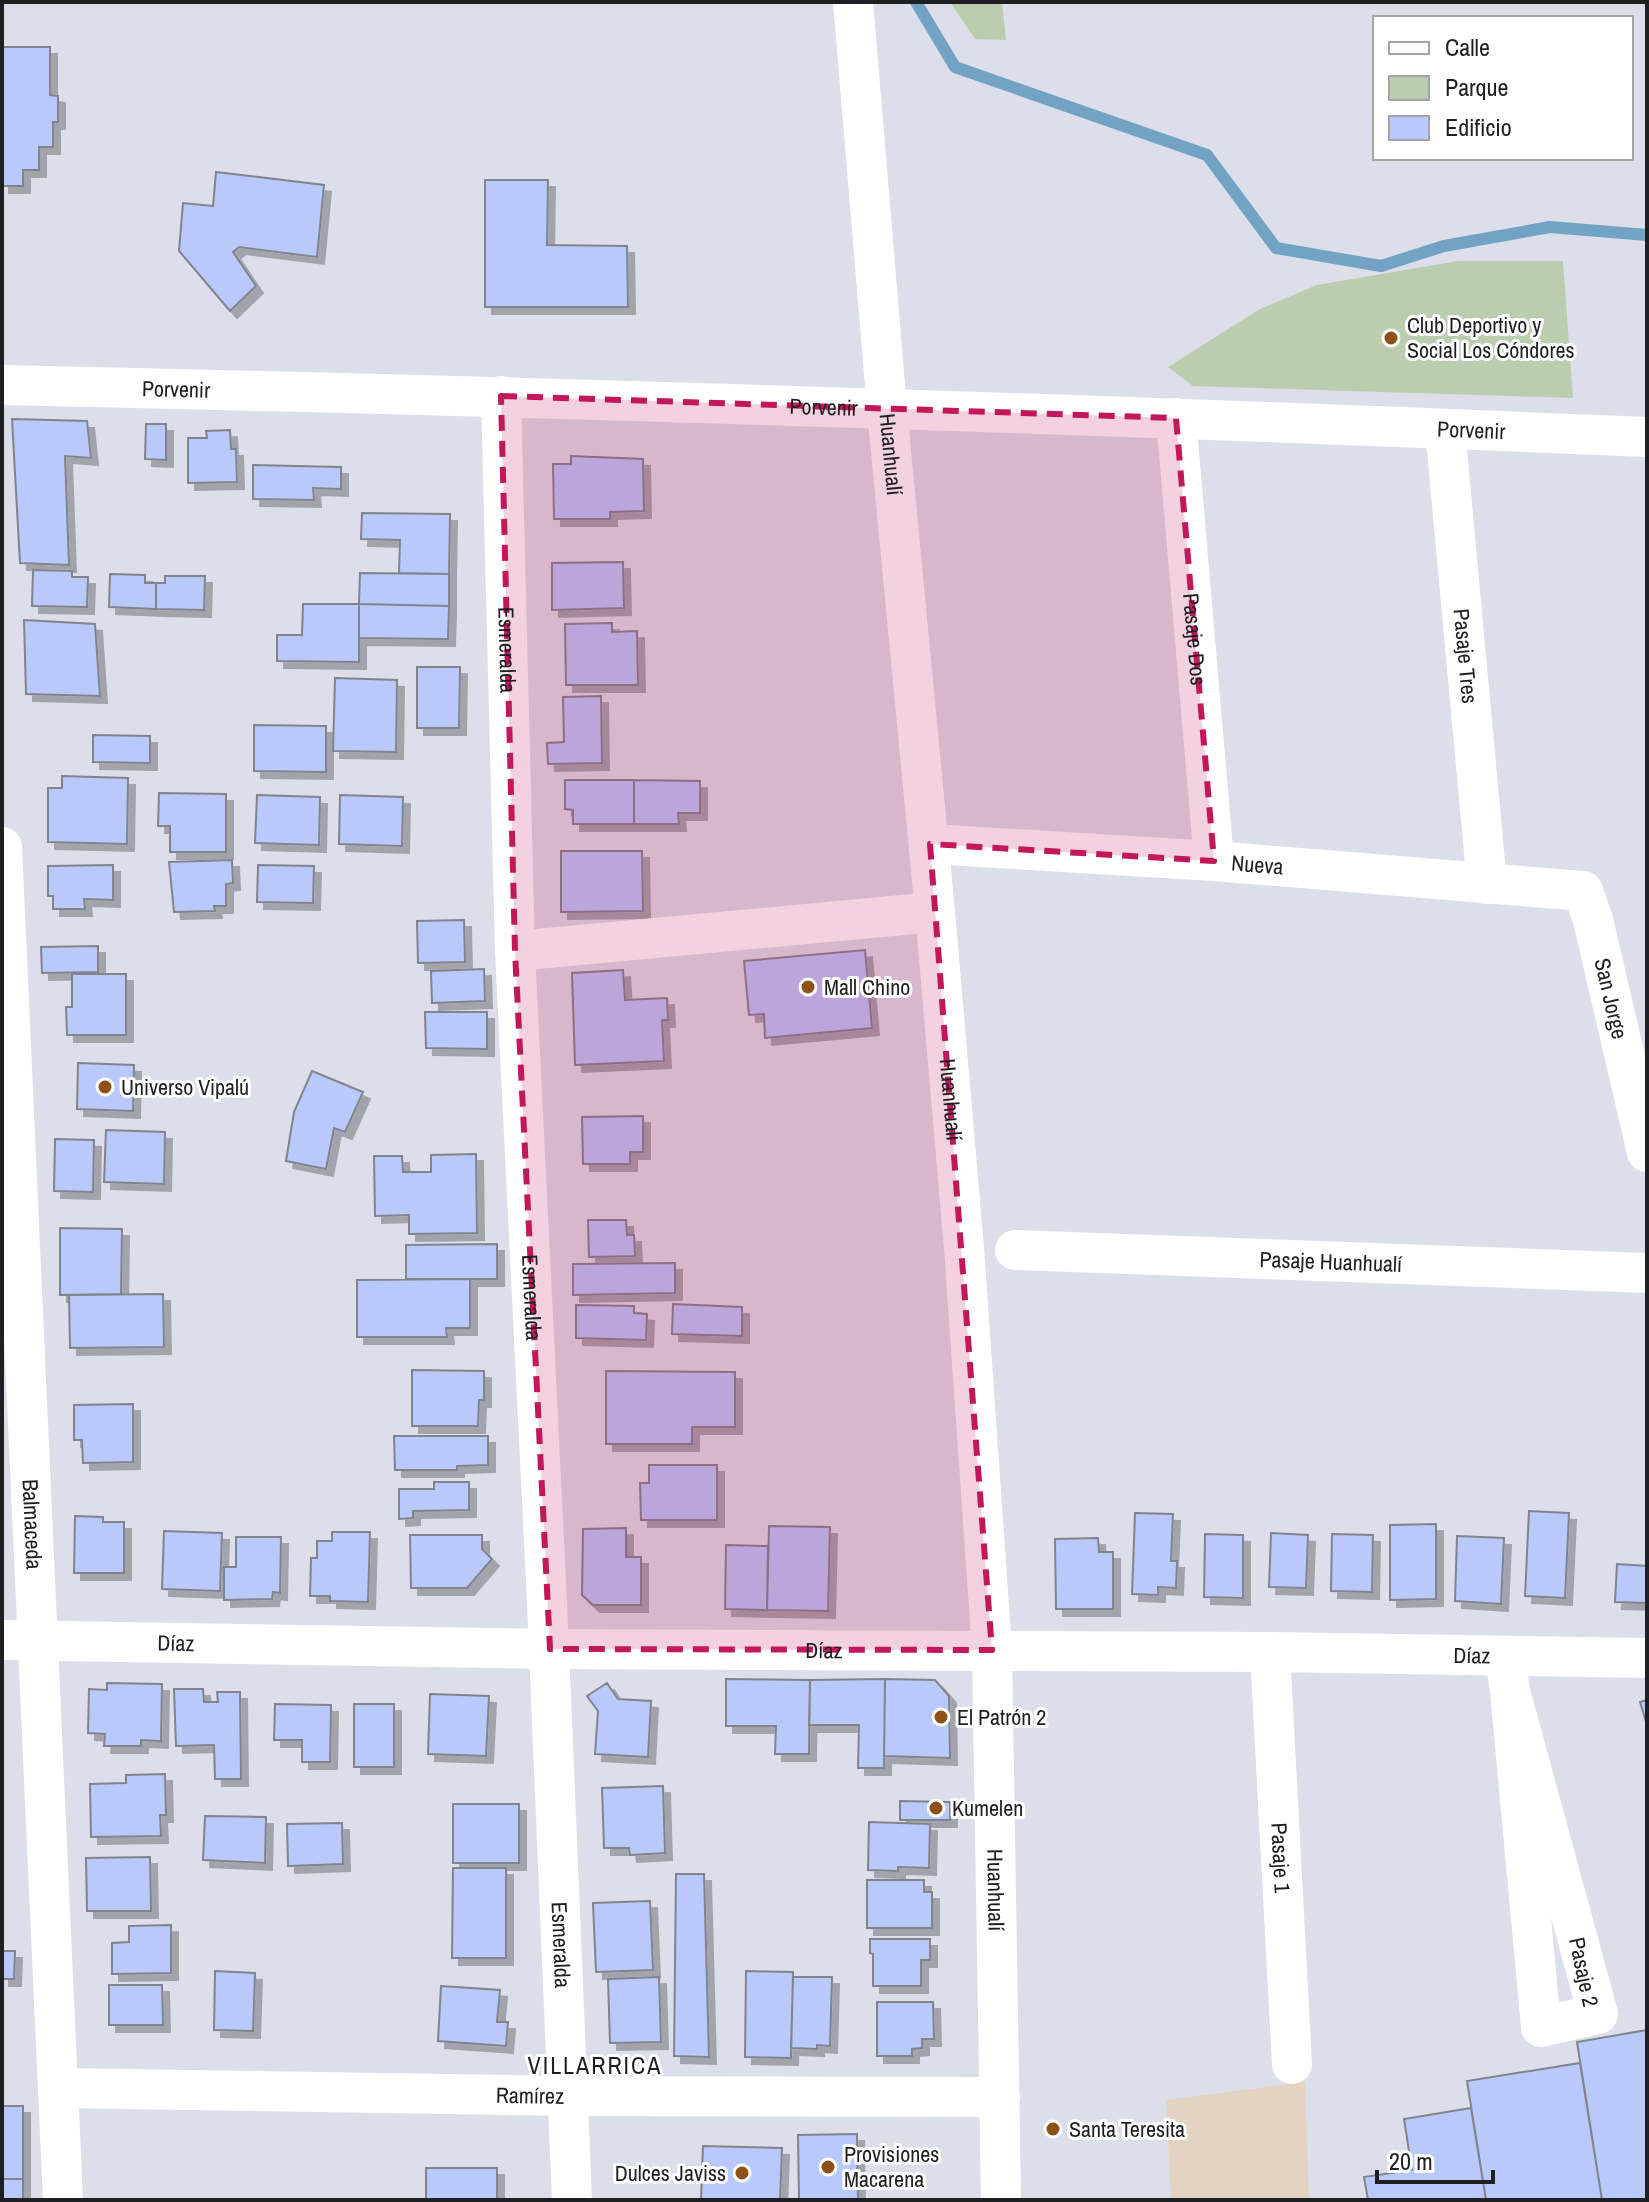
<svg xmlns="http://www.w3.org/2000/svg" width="1649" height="2202" font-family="'Archivo Narrow',sans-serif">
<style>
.commercial{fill:#e3d3c1}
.green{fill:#baceaf}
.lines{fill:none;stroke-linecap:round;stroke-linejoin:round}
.stream{stroke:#72a3c4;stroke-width:12}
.building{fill:#bac9fb;stroke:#81848d;stroke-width:2;filter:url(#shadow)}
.minor{stroke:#fff;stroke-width:40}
.marked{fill:#c2185b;fill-opacity:0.2;stroke:#c2185b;stroke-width:6;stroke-dasharray:16 10;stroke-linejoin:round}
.poi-dot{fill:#8e5015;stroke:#fff;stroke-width:3}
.labels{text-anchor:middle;stroke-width:6;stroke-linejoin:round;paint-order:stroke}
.poi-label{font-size:22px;fill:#1e1f22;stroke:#fff;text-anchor:start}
.street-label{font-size:22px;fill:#1e1f22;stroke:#fff}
.neighbourhood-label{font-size:24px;letter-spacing:2px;fill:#1e1f22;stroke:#fff}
</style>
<defs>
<filter id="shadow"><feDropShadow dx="7" dy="7" stdDeviation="0" flood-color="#0004"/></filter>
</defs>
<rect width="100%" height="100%" fill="#dcdfe9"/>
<path class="commercial" d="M1305,2082l4,118h-138l-5,-100z"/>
<path class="green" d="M950,2h52l4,38 -31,-1z
M1458,261h105l10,137 -380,-12 -25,-19 92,-58 57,-24z"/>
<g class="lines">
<path class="stream" d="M916,2l39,65 252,88 69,93 105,18 63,-20 106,-19 97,8"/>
</g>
<path class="building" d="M2,47h48v48l8,1v26h-5v25h-14v23h-16v16h-21z
M216,172l108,13 -7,72 -78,-10 -6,5 23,34 -26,25 -51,-60 4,-48 30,3z
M485,180h63l-1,65 80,1 1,61h-143z
M12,419l75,2 4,37 -26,-2 4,109 -49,-2z
M146,424h20v36l-21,-1z
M230,430l1,19h5l1,33 -49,1v-45h19l-1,-7z
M571,456l72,3 1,52 -34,1v7h-56l-1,-55h18z
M253,465l88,2v22l-28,-1 1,12 -61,-1z
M362,513l88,1 -1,60 -50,-1 1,-33 -39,-1z
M623,562l1,46 -72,2v-47z
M33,570l39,1v6h16l-1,30 -55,-1z
M360,573l89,1v32l-90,-2z
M110,574l35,1v8h11v26l-47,-2z
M165,576h40l-1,34 -48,-1v-26h9z
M303,604h56v58l-82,-1v-26h25z
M359,604l90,2 -1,33 -89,-1z
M24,620l71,4 5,72 -74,-2z
M612,623v9l25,-1 1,54h-72l-1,-61z
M417,667h43l-1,61h-42z
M335,678l62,2 -1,72 -63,-1z
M601,696l1,67 -54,1 -1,-21 17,-1 -1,-45z
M254,725l72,1v46l-72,-1z
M93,735l57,1v27l-57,-1z
M62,776l66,2 -1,66 -79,-2v-54h14z
M565,780h69v44h-61v-14l-8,-1z
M634,780l66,1v32h-22l1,11h-45z
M159,793l67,1v58h-56v-26h-12z
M257,795l63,2 -1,48 -64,-2z
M340,795l63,2 -1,49 -63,-2z
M561,851h81l1,60 -82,1z
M232,860l1,23 -7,1v22h-12l1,5 -41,1 -5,-50z
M113,865v35l-29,-1 1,10h-32v-13h-5v-30z
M258,865l56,1 -1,37 -56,-1z
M464,920l1,42 -47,1 -1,-42z
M98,946v26l-56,1 -1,-26z
M865,950l7,78 -107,10 -1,-24 -15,1 -5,-54z
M484,969l1,32 -53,2 -1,-32z
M623,970l2,30 42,-2 1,22h-6l2,41 -89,4 -3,-92z
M72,974h54v61h-59l-1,-28h6z
M425,1012h62v37l-61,-1z
M78,1063l56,2 -1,46 -56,-2z
M312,1071l51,21 -18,40 -11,-4 -8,41 -40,-8 8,-49z
M643,1116v36h-13v12h-47l-1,-47z
M106,1130l59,2 -1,52 -60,-2z
M55,1139l39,1 -1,52 -39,-1z
M476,1154l1,79 -68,1v-19l-34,1 -1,-60h28l1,16h28v-17z
M588,1220h38l1,15h7l1,21 -46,1z
M60,1228l62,1 -1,65 -61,1z
M497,1244v35h-91v-34z
M675,1263v30l-102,2v-31z
M470,1279v49h-24l1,9h-90v-57z
M163,1294l1,53 -94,1 -1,-53z
M673,1304l69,3v29l-70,-2z
M576,1305l58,1v7l13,1 -1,26 -70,-2z
M412,1370l72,1v29h-5l-1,26h-66z
M606,1371l129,1v55h-43v17h-86z
M133,1404v58l-50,1 -1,-23h-8v-35z
M394,1436h94v29l-31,1v4h-62z
M649,1465h68v55h-76l-1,-37h9z
M434,1482h35v28l-56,1v7l-14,1v-30h35z
M1529,1511l40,2 -4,85 -40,-2z
M1135,1513l38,1 -2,47h6l-1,27 -18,-1v8l-26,-1z
M75,1516l28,1v5h21v51h-50z
M1436,1524v75l-46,1v-75z
M769,1526l61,1 -2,84 -61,-1z
M626,1528v29h15v48h-48l-11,-10 1,-66z
M164,1531l58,2 -2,58 -58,-2z
M332,1532h38l-2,70 -38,-1v-5h-20l1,-38h6v-17h15z
M1271,1533l37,2 -2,53 -37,-1z
M1205,1534l38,1v63l-39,-1z
M1332,1534l41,1 -1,57 -41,-1z
M410,1535h72v14l10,10 -25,29h-56z
M1457,1536l47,2 -3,66 -46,-3z
M236,1537h45l-1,56 -7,-1 -1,7 -48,1v-33h12z
M1098,1538l1,14h14v57h-57l-1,-70z
M726,1545l42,1 -1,64 -42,-1z
M1617,1564l30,2v37l-32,-1z
M726,1679l84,1 -1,74h-34l1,-28h-50z
M885,1679l50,1 14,16 1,62 -66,-2z
M885,1679l-1,89h-26l1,-43h-50l1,-45z
M107,1683l55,1 -1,57 -20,-1v6h-37l1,-12 -17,-1 1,-44 18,1z
M607,1683l11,16 33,2 -3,56 -53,-3 3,-43 -11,-15z
M174,1689h29l1,13h14l-1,-10h23l1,87h-26l-1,-34 -38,1z
M430,1694l59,2 -3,60 -58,-2z
M1647,1700v25l-7,-23z
M275,1704l56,1 -1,57h-28v-22h-28z
M354,1704h40v63h-40z
M165,1774l1,41h-6l1,21 -70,1 -1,-53 36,-1v-8z
M663,1786l2,67 -35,2 -1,-7h-25l-2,-60z
M900,1801l50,1v18h-50z
M453,1804h66v59h-66z
M205,1816l61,1 -1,46 -62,-3z
M869,1822l61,2 -1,44 -31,-1v4l-30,-1z
M342,1823l1,41 -55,2 -1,-42z
M150,1857l1,54h-64l-1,-53z
M453,1868h53v90h-54z
M676,1874h28l5,183 -35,-1z
M867,1880h57v12h8v36h-65z
M650,1901l3,69 -57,2 -3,-69z
M171,1925v48l-59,1v-31l17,-1v-16z
M870,1939h60v21h-9v26h-48v-32l-3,-1z
M2,1951h13l-1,28h-12z
M215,1971l40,2 -2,58 -39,-1z
M746,1971l47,1 -2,86 -46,-1z
M659,1977l2,65 -51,1 -2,-64z
M793,1977h39l-2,69 -13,-1v4l-26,-1z
M109,1985h53l1,40h-54z
M441,1986l59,4 -3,32h11l-2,24 -68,-5z
M877,2002h56l1,37h-12v9l-10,1v7h-35z
M1647,2030v170h-45l-25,-158z
M1580,2063l22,137h-116l-19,-119z
M2,2106h21v73h-21z
M1471,2108l15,92h-118l-4,-23 48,-7 -8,-51z
M857,2134l1,66h-59l-1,-65z
M703,2146l79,2 -2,52 -79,-1z
M426,2168h71v32h-71z
M2,2179h21v21h-21z"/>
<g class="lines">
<g class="minor">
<path id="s1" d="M853,2l34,407 48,503 29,336 28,402 9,550"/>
<path id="s2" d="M2,385c549,12 1097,29 1645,52"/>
<path id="s3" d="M501,396l14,555 32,651 25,598"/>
<path id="s4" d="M1176,418l38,443"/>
<path id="s5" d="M1445,429l42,455"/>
<path id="s6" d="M930,844l284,17 369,30 10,29 54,232"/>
<path id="s7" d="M2,847l61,1353"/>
<path d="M515,951l420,-39"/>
<path id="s8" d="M1015,1250l632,23"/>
<path id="s9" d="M2,1640l548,9 720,3 377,6"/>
<path id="s10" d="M1270,1652l22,412"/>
<path d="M1505,1657l5,34 31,336 57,-13 -88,-323"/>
<path id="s11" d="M60,2088l509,8 431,1"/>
</g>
</g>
<path class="marked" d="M501,396l675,22 38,443 -284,-17 62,806 -442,-1 -35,-698z"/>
<g class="poi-dot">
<circle cx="1391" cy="338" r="8"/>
<circle cx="808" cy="987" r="8"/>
<circle cx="105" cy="1087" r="8"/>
<circle cx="941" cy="1717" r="8"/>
<circle cx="936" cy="1808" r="8"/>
<circle cx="1053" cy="2129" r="8"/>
<circle cx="828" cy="2167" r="8"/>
<circle cx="742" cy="2173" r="8"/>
</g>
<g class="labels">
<g class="poi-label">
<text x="1407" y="333">Club Deportivo y<tspan x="1407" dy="25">Social Los Cóndores</tspan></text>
<text x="824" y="995">Mall Chino</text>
<text x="121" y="1095">Universo Vipalú</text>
<text x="957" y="1725">El Patrón 2</text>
<text x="952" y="1816">Kumelen</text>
<text x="1069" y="2137">Santa Teresita</text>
<text x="844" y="2162">Provisiones<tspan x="844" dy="25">Macarena</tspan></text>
<text x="726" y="2181" text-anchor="end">Dulces Javiss</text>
</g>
<g class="street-label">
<text dy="8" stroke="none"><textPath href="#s2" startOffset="174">Porvenir</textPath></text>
<text dy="8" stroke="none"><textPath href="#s2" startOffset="822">Porvenir</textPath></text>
<text dy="8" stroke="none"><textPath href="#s2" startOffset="1470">Porvenir</textPath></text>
<text dy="8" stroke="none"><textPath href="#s1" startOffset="454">Huanhualí</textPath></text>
<text dy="8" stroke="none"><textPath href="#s4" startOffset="222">Pasaje Dos</textPath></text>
<text dy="8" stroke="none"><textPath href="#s3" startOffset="254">Esmeralda</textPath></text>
<text dy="8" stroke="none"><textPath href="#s5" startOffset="228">Pasaje Tres</textPath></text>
<text dy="8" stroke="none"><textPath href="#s6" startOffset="328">Nueva</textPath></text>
<text dy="8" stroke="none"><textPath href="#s6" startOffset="766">San Jorge</textPath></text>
<text dy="8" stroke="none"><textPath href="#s1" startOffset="1102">Huanhualí</textPath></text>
<text dy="8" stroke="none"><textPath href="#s8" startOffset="316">Pasaje Huanhualí</textPath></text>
<text dy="8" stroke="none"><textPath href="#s3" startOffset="902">Esmeralda</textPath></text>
<text dy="8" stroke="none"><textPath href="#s7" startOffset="678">Balmaceda</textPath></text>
<text dy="8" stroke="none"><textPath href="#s9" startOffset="174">Díaz</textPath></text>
<text dy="8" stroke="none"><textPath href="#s9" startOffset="822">Díaz</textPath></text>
<text dy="8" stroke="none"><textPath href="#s9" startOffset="1470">Díaz</textPath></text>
<text dy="8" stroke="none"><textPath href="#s10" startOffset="206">Pasaje 1</textPath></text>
<text dy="8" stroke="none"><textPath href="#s1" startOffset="1894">Huanhualí</textPath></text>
<text dy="8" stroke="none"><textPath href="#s3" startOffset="1550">Esmeralda</textPath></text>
<text transform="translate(1584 1972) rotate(78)" y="8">Pasaje 2</text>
<text dy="8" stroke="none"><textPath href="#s11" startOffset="470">Ramírez</textPath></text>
</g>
<g class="neighbourhood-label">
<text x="595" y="2074">VILLARRICA</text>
</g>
</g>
<rect width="1649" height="2202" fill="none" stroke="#1e1f22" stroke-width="8"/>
<rect x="1373" y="16" width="260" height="144" fill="#ffffff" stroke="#a5a5a7" stroke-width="2"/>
<rect x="1389" y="42" width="40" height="12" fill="#ffffff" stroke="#a5a5a7" stroke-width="2"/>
<text x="1445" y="56" font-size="24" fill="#1e1f22">Calle</text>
<rect x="1389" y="76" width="40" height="24" fill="#baceaf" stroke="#a5a5a7" stroke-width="2"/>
<text x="1445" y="96" font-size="24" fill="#1e1f22">Parque</text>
<rect x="1389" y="116" width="40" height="24" fill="#bac9fb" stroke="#a5a5a7" stroke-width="2"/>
<text x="1445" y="136" font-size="24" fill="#1e1f22">Edificio</text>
<path d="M1377 2170v12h116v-12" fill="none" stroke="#1e1f22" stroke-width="4"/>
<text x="1389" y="2170" font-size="24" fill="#1e1f22" stroke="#ffffff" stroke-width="6" paint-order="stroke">20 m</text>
</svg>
